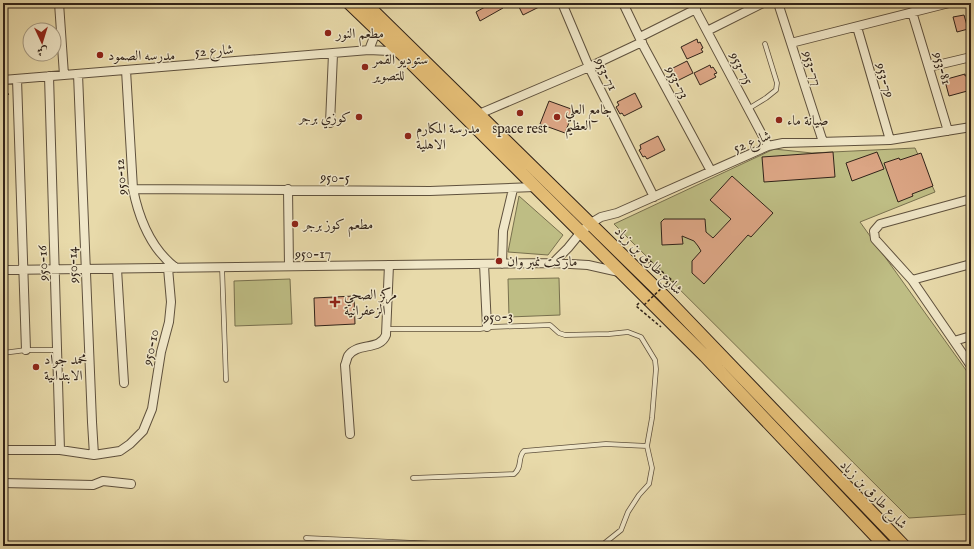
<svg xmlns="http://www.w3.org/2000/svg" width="974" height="549" font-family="'IM FELL English',Amiri,serif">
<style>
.green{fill:#bebd84;stroke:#78704e}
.building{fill:#dba584;stroke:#312319}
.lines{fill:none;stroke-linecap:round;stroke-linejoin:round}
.lane-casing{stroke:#5f513d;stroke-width:5.5}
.street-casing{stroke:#5f513d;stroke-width:10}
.primary-casing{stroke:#312319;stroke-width:14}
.path{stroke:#312319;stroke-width:1.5;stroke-dasharray:3 2;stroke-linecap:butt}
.lane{stroke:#f0e7c8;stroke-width:4}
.street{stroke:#f0e7c8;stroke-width:8}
.primary{stroke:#e4bd75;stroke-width:12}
.path-bridge{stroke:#312319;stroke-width:1.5;stroke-dasharray:3 2;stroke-linecap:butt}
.poi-dot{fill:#8f2418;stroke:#f0e7c8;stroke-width:1.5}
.labels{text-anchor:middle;stroke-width:3;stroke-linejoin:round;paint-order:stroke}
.poi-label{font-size:14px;fill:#312319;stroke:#f0e7c8;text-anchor:start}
.street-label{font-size:14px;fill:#312319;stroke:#f0e7c8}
</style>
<rect width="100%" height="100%" fill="#e8daaa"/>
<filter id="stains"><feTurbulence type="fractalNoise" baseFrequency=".005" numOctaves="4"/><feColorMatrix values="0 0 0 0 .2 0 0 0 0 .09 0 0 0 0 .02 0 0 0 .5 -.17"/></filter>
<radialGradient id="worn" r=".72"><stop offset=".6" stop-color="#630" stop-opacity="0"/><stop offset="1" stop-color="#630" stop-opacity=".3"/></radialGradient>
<path class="green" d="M915,148l20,44 -75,30 111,155v137l-62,4 -295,-294 160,-75 38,4z
M519,196l44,39 -15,20 -40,-3z
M559,278l1,37 -51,2 -1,-38z
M290,279l2,45 -57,2 -1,-45z"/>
<path class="building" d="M492,3h9l2,5 -23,13 -4,-9z
M517,3h30l-24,12z
M964,15l4,14 -11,3 -4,-15z
M697,39l1,4 2,-1 3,6 -2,1 2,3 -16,7 -6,-12z
M687,61l6,12 -16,8 -1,-3 -2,1 -4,-6 2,-2 -1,-2z
M710,65l1,3 2,-1 4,6 -3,1 2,3 -16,8 -6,-12z
M965,74v2l3,-1 3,15 -22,6 -4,-15h2v-2z
M635,93l7,14 -18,9 -2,-3 -2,1 -4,-7 3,-2 -2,-3z
M549,101l25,9 -9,23 -25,-9z
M658,136l7,14 -18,9 -2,-3 -2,1 -4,-7 2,-1 -1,-4z
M833,152l2,25 -71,5 -2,-25z
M877,152l7,17 -32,12 -6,-18z
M921,153l12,33 -21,8 1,2 -15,6 -14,-39 15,-5 1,2z
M732,176l41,37 -22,24 -3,-2 -44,49 -12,-11v-12l9,-10 -3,-5 -4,-5 -12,-5 1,8 -21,1 -1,-23 3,-3h41l1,13 7,6 18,-19 -21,-19z
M354,296l1,28 -40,2 -1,-28z"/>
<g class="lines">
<defs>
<path id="lane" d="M748,109l18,-11 10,-8 1,-7 -12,-39
M222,267l4,113
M386,329h94l11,-2 59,-2 9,8 6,2 44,-1 19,-2 13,5 14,23 1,9 -4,49 -5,28 5,22 -3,16 -10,11 -11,17 -7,18 -20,16
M3,353l23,-3h31
M413,478l101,-4c9,-7 3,-16 10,-23l82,-7 41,2
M306,538l174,8"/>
<path id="street" d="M59,3l5,72
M562,3l27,64 65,130
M623,3l21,44 67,124
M692,3l76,143
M778,3l45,139
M912,12l36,119
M857,27l33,113
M707,31l56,-28
M640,37l56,-28
M791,43l158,-40
M369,50l8,-21
M929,67l42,-10
M126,70l7,119c6,30 18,60 43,79
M78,74l14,348 2,33
M49,76l11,374
M17,79l9,271
M3,80l366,-30 20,1 12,2
M479,114l110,-47 53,-25
M330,123l3,-69
M133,189l297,2 105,-4
M288,189l1,77
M971,199l-91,25 -6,7 1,8 37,41 59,86
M553,263l15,-15 13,-16 10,-9 10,-6 16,-4 151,-67 15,-3 107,-3 81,-13
M484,264l3,63
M502,264l1,-33 10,-42
M117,269l7,114
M3,270l550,-7 35,2 31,7
M912,280l59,-16
M954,341l17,-5
M350,434l-5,-69c1,-2 2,-7 3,-9 9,-14 32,-5 38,-21l3,-70
M3,450h57l34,5 26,-4 10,-7 13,-13 9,-22 9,-57 8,-30 2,-20 -3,-34
M3,483l90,2 10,-4 28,3"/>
<path id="primary" d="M349,3l53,51 303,302 180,190
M365,3l298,292 241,251"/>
</defs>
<use href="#lane" class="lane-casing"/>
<use href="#street" class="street-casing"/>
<use href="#primary" class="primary-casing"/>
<path class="path" d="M3,95l6,-1
M668,282l-21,-21 1,-2 27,24 -6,6
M639,303l-3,3 25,21"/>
<use href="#lane" class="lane"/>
<use href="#street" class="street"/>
<use href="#primary" class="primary"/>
<path class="path-bridge" d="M644,305l24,-23"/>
</g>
<g class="poi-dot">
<circle cx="328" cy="33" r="4"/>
<circle cx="100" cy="55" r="4"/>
<circle cx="365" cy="67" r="4"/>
<circle cx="520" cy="113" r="4"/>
<circle cx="359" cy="117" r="4"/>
<circle cx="557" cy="117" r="4"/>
<circle cx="779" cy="120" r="4"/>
<circle cx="408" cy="136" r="4"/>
<circle cx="295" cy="224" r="4"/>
<circle cx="499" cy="261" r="4"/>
<path d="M333 296h4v4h4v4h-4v4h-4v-4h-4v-4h4z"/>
<circle cx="36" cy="367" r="4"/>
</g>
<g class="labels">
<g class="poi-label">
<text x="336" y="38">مطعم النور</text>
<text x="108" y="60">مدرسه الصمود</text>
<text x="373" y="64">ستوديو القمر<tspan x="373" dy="16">للتصوير</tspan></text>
<text x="565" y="114">جامع العلي<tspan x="565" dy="16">العظيم</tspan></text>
<text x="351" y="122" text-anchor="end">كوزي برجر</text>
<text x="787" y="125">صيانة ماء</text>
<text x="416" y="133">مدرسة المكارم<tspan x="416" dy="16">الاهلية</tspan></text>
<text x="520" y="133" text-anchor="middle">space rest</text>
<text x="303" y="229">مطعم كوز برجر</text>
<text x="507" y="266">ماركت نمبر وان</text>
<text x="344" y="299">مركز الصحي<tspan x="344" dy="16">الزعفرانية</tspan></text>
<text x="44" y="364">محمد جواد<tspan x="44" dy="16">الابتداىية</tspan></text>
</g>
<g class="street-label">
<text transform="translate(214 50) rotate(-4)" y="5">شارع 52</text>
<text transform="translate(742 68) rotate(62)" y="5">953-75</text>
<text transform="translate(813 68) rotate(72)" y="5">953-77</text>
<text transform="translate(943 68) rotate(73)" y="5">953-81</text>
<text transform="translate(607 74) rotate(64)" y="5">953-71</text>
<text transform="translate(886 80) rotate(74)" y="5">953-79</text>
<text transform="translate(678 82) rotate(62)" y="5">953-73</text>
<text transform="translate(752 141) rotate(-21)" y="5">شارع 52</text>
<text transform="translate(120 177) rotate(-95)" y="5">950-12</text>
<text x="335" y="182">950-5</text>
<text transform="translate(313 253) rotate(-1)" y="5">950-17</text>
<text transform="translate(649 260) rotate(45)" y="5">شارع طارق بن زياد</text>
<text transform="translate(42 263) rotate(-92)" y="5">950-16</text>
<text transform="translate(72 265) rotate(-92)" y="5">950-14</text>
<text transform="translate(498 316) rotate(-4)" y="5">950-3</text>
<text transform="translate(150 347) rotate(-78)" y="5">950-10</text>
<text transform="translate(874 494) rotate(46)" y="5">شارع طارق بن زياد</text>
</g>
</g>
<rect width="974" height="549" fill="none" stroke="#e8daaa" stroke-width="16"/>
<rect x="4" y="4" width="966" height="541" fill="none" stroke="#312319" stroke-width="2"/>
<rect x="8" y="8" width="958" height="533" fill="none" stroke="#312319"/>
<g transform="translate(42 42) rotate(176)"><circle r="19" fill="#f0e7c8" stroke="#a49982"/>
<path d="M0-3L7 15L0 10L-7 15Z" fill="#8f2418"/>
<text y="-6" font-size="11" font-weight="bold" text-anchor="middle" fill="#312319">ش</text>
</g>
<rect width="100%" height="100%" filter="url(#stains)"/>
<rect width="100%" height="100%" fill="url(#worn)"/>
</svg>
